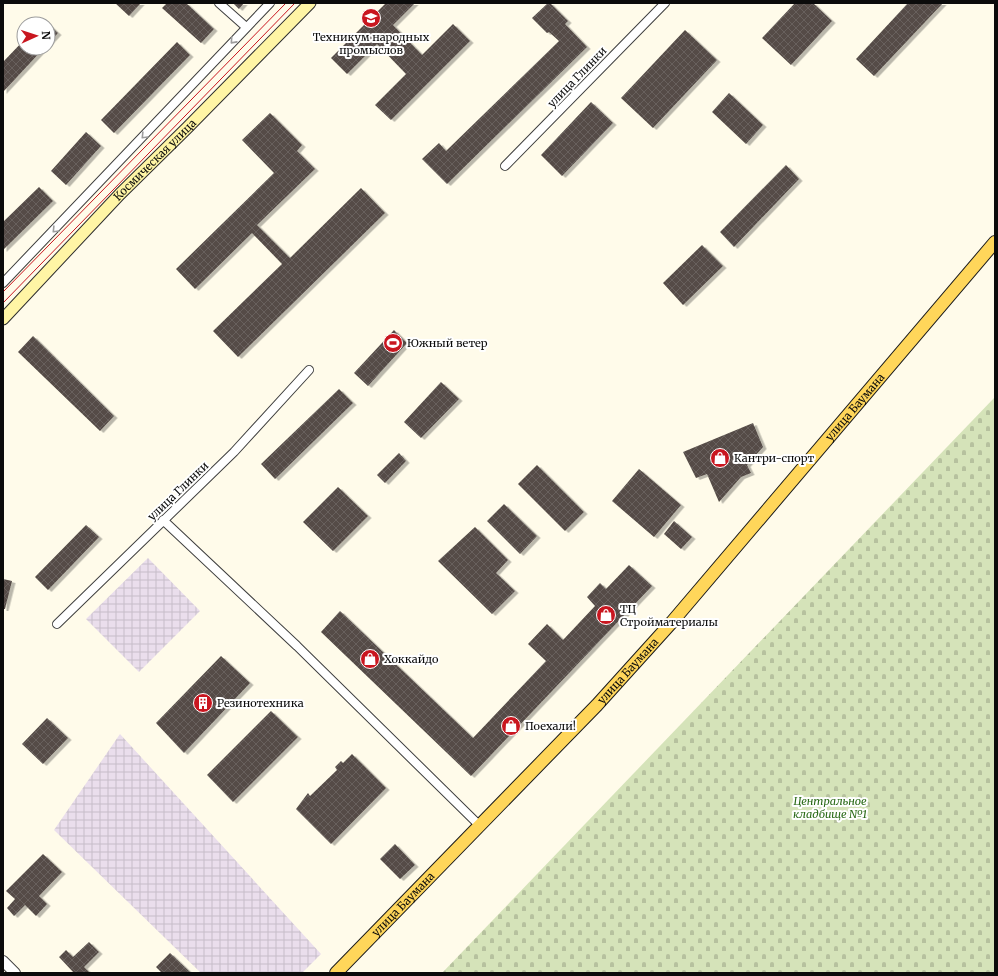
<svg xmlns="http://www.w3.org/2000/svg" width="998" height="976" font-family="Merriweather,serif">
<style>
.industrial{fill:url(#industrial-grid)}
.cemetery{fill:url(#cemetery-stones)}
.building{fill:url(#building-cross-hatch);filter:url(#shadow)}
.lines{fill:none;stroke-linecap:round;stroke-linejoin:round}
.minor-casing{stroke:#3e3e3e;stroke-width:10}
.tertiary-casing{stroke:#3e3e3e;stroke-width:12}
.secondary-casing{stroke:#2d2d2d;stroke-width:13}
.primary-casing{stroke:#1c1c1c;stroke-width:14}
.minor{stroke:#fff;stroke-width:8}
.tertiary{stroke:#fff;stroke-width:10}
.secondary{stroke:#fff5a5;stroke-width:11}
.primary{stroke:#ffd65a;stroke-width:12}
.tram{stroke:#c9161f;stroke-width:1}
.oneway{stroke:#9d9d9d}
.labels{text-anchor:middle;stroke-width:4;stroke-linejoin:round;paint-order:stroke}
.poi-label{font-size:11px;fill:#0b0b0b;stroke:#fff;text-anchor:start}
.street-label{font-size:11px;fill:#0b0b0b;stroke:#fff}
.park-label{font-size:11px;font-style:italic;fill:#286916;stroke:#fff}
</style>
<defs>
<pattern id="industrial-grid" width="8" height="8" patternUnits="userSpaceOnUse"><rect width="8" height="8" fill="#eadeec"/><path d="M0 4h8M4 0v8" fill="none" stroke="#c7bdc9"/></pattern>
<pattern id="cemetery-stones" width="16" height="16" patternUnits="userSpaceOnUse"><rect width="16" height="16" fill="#d5e3b9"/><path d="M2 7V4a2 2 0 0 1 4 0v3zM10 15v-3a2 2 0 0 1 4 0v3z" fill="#b6c19e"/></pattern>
<pattern id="building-cross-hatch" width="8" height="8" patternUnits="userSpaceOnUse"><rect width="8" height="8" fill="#554c47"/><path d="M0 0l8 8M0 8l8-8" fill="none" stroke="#68615d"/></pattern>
<filter id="shadow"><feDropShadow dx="3.5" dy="2" stdDeviation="0" flood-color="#0004"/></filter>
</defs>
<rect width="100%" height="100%" fill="#fffbea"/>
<path class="industrial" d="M148,558l52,53 -61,61 -53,-53z
M120,734l201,220 -19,19h-101l-147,-143z"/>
<path class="cemetery" d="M995,397v576h-553z"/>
<path class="building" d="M115,3h26l-12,13z
M167,3h19l28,26 -13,14 -39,-35z
M233,3h11l-5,6z
M386,3h29l-22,22 29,30 31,-31 17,17 -79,79 -16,-15 31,-31 -29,-30 -30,30 -16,-16z
M548,3h2l18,18 -3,3 22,23 -140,137 -25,-25 17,-16 7,8 113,-110 -10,-9 -2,1 -15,-15z
M795,3h18l19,18 -41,44 -29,-27z
M908,3h35l-69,73 -18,-17z
M43,19l15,14 -10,11v-20h-9z
M685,30l32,30 -64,68 -32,-30z
M24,40v8h20l-41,44v-30z
M177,42l13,13 -76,78 -13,-13z
M729,93l34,32 -17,19 -34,-32z
M591,102l22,21 -51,53 -21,-21z
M270,113l32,32 -5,6 18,18 -58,56 33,33 71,-70 24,25 -147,144 -25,-26 69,-67 -30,-31 -57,56 -19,-20 98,-96 -32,-33z
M86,132l15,14 -35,39 -15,-14z
M786,165l13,14 -65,68 -14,-15z
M39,187l14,14 -50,49v-28z
M702,245l21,21 -40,39 -20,-22z
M394,330l13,13 -39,43 -14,-13z
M33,336l81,80 -14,15 -82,-79z
M441,382l18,17 -38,39 -17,-16z
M339,389l14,14 -78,76 -14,-15z
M753,423l10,24 -16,18 4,8 -10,4 -22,25 -12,-28 -11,4 -13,-26z
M399,453l7,8 -21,22 -8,-8z
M537,465l47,47 -19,19 -47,-47z
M639,469l42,36 -27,32 -42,-36z
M338,487l30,29 -35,35 -30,-29z
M504,504l33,32 -17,18 -33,-33z
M674,521l18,16 -11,12 -17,-15z
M86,525l13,12 -51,53 -13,-13z
M475,527l33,33 -12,13 19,18 -23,23 -54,-53z
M629,565l23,21 -181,190 -150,-144 19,-21 133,127 73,-77 -18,-17 19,-20 16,16 32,-34 -8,-9 13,-14 6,6z
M3,579l9,2 -7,28h-2z
M221,656l29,27 -66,70 -28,-30z
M271,711l27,26 -65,65 -26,-27z
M47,718l21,20 -25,26 -21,-20z
M352,754l34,34 -55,56 -35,-35 12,-16 2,3 27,-26 -2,-3 6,-6 2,2z
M395,844l20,21 -15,14 -20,-20z
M43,854l19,18 -23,24 8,8 -11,12 -11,-11 -11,11 -7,-8 8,-9 -9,-8z
M89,942l10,10 -15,15 6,6h-16l-15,-16 7,-7 7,7z
M170,953l21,20h-29l-6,-6z"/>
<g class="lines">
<defs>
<path id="minor" d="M219,3l27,24
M505,166l160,-163
M3,283l267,-280
M163,520l134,126 183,180
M57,624l177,-172 75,-82"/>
<path id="tertiary" d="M3,961l12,12"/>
<g id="secondary">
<path id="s1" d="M3,319l117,-125 67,-66 123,-125"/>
</g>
<g id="primary">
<path id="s2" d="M336,973l261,-268 75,-83 323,-380"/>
</g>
</defs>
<use href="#minor" class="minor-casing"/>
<use href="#tertiary" class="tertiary-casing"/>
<use href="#secondary" class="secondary-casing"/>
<use href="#primary" class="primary-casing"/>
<use href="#minor" class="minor"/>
<use href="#tertiary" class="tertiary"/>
<use href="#secondary" class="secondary"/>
<use href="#primary" class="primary"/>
<path class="tram" d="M3,292l283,-289
M3,303l292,-300"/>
</g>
<defs><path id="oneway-chevron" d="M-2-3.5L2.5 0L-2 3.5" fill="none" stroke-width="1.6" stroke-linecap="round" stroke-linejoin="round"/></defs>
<g class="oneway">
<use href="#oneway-chevron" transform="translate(233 41) rotate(132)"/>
<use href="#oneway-chevron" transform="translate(144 136) rotate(134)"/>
<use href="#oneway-chevron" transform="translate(55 230) rotate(134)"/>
</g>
<defs>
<symbol id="university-disc" viewBox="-11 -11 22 22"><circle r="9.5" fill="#c9161f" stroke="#fff"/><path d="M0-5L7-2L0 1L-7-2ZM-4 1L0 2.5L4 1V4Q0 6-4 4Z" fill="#fff"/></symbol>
<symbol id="stadium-disc" viewBox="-11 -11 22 22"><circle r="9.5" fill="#c9161f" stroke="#fff"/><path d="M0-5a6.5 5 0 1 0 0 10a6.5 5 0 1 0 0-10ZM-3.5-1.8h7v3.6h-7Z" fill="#fff"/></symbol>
<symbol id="shop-disc" viewBox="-11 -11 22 22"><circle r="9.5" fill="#c9161f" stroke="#fff"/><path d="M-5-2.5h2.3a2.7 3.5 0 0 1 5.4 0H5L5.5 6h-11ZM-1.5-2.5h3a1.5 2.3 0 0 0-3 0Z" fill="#fff"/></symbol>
<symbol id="building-disc" viewBox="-11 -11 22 22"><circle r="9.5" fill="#c9161f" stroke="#fff"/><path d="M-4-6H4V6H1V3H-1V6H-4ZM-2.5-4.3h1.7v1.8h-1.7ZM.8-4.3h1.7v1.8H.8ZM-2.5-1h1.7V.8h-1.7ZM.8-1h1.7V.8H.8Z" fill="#fff"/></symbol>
</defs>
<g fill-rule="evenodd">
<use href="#university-disc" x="360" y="7" width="22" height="22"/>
<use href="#stadium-disc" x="382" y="332" width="22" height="22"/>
<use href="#shop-disc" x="709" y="447" width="22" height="22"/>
<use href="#shop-disc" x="595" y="604" width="22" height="22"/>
<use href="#shop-disc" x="359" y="648" width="22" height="22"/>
<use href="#building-disc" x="192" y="692" width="22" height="22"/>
<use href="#shop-disc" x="500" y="715" width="22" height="22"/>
</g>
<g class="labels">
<g class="poi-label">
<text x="371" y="41" text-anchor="middle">Техникум народных<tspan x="371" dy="13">промыслов</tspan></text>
<text x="407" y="347">Южный ветер</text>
<text x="734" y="462">Кантри-спорт</text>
<text x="620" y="613">ТЦ<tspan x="620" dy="13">Стройматериалы</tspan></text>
<text x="384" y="663">Хоккайдо</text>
<text x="217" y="707">Резинотехника</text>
<text x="525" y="730">Поехали!</text>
</g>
<g class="street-label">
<text transform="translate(577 77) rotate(-46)" y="4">улица Глинки</text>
<text dy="4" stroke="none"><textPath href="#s1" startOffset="220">Космическая улица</textPath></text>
<text dy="4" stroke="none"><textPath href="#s2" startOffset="768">улица Баумана</textPath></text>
<text transform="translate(178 491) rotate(-44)" y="4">улица Глинки</text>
<text dy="4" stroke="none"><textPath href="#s2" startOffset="420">улица Баумана</textPath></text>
<text dy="4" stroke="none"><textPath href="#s2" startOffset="96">улица Баумана</textPath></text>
</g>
<g class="park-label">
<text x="830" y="805">Центральное<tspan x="830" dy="13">кладбище №1</tspan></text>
</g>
</g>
<rect width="998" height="976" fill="none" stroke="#0b0b0b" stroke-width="8"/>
<g transform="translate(36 36) rotate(87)"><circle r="19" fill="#ffffff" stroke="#9d9d9d"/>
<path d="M0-3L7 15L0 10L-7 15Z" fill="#c9161f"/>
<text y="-6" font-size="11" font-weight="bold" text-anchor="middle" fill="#0b0b0b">N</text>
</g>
</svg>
